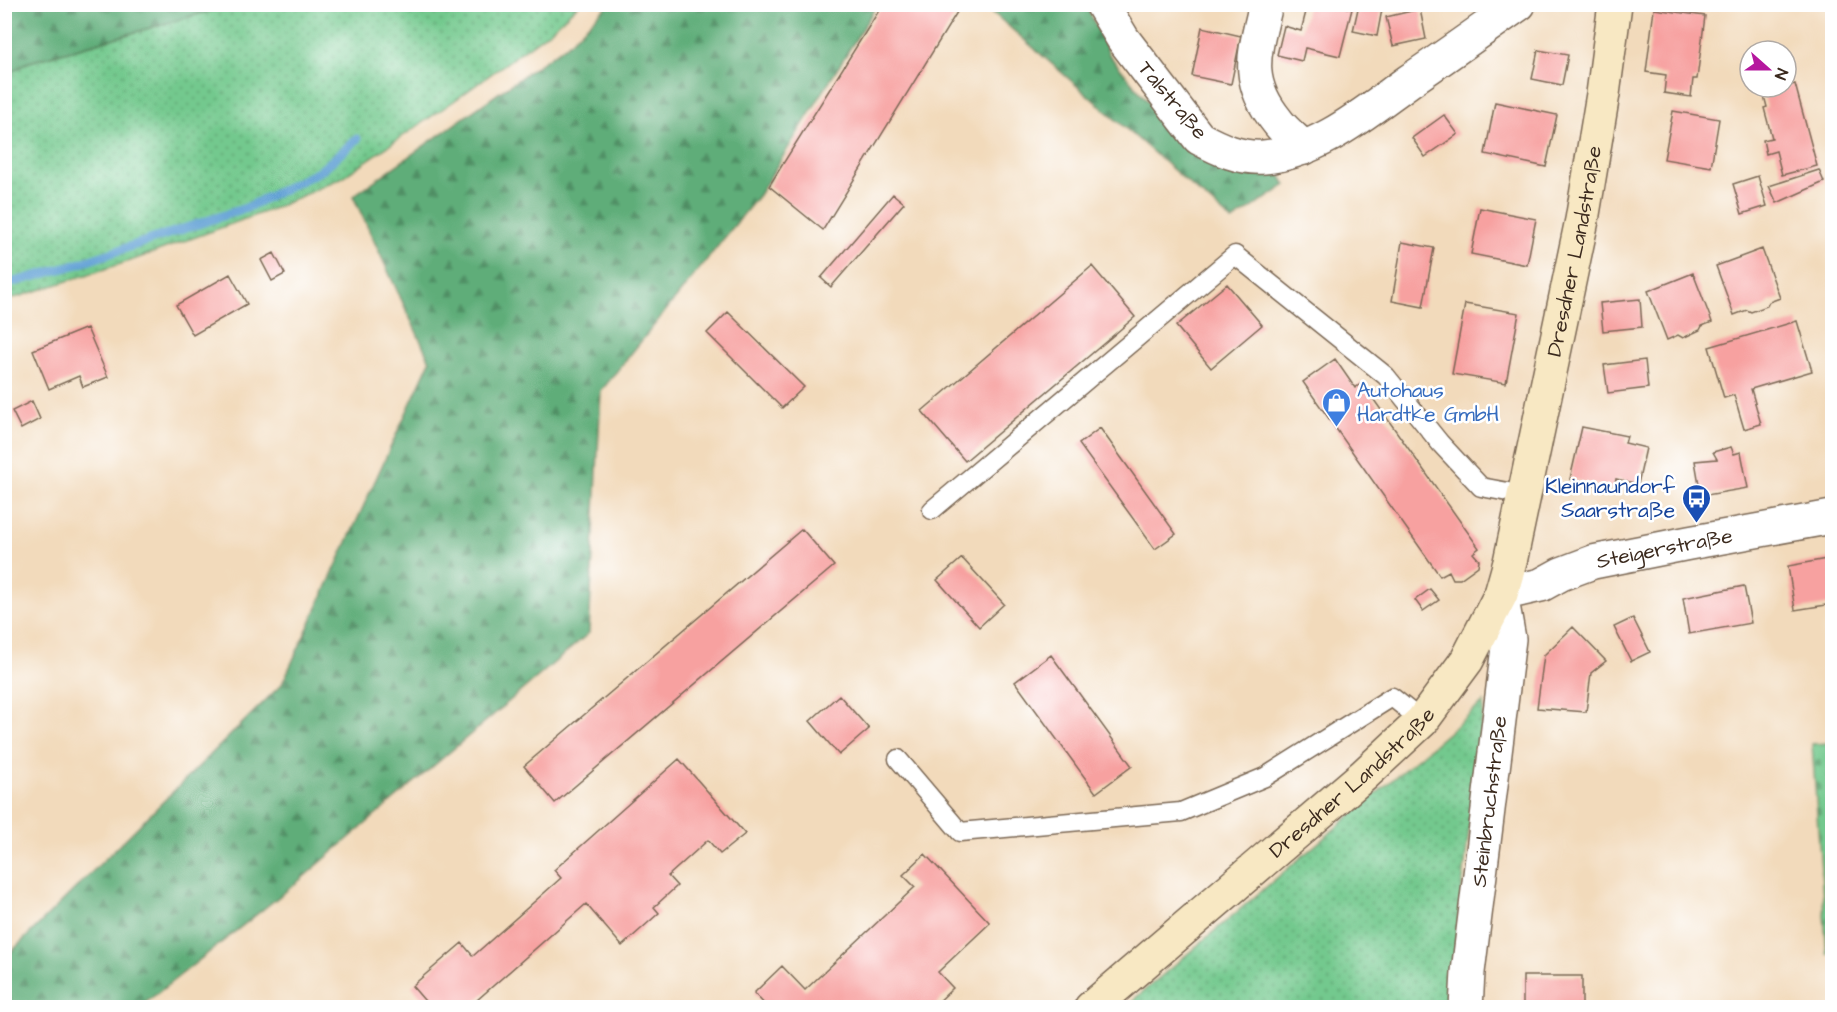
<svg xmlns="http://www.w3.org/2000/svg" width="1837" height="1012" font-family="'Architects Daughter',sans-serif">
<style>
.grass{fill:url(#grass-dots);stroke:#577a56;stroke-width:1.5}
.forest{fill:url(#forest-firs);stroke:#4c6c4c;stroke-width:1.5}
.cemetery{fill:url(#cemetery-stones);stroke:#577a56;stroke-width:1.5}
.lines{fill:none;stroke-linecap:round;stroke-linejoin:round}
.stream{stroke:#63a2d5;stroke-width:9}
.building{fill:#f7a1a0}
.lane-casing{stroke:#7b6855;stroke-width:21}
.street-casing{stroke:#7b6855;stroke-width:36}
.secondary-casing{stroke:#7b6855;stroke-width:36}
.lane{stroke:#fff;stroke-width:18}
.street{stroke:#fff;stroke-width:33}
.secondary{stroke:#f8e8c3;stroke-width:33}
.labels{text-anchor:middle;stroke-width:5;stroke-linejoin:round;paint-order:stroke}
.street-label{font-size:21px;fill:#3b2a1e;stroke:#fff}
.shop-label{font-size:21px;fill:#366cbe;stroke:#fff;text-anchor:start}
.transit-label{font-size:21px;fill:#164399;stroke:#fff;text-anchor:end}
</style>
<defs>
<pattern id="grass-dots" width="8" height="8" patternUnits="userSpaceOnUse" patternTransform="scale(1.5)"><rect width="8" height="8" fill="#73c98e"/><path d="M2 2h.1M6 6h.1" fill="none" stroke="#60a373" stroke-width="1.8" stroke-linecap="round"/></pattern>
<pattern id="forest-firs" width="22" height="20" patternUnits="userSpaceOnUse" patternTransform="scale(1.5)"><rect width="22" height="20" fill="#5ead79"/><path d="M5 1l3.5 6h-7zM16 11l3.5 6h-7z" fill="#4f8d63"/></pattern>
<pattern id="cemetery-stones" width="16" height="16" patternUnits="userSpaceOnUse" patternTransform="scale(1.5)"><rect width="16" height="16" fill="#73c98e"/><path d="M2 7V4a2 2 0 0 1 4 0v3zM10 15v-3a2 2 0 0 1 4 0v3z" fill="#60a373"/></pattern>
</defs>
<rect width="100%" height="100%" fill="#fff"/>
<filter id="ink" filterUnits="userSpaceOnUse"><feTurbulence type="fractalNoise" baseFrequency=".0167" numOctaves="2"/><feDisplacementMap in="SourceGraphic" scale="12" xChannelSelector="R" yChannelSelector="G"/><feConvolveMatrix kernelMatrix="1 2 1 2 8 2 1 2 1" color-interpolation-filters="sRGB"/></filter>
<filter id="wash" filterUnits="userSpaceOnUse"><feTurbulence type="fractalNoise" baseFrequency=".008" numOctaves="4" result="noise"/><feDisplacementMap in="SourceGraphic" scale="24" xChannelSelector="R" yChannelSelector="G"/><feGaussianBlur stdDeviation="1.35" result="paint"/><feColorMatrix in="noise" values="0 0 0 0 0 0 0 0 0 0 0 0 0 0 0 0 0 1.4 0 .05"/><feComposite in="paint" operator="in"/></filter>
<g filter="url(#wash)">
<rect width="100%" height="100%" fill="#f2dabb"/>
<path class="grass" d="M231,5h347l-28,26 -96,70 -111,76 -68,31 -142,52 -128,41v-225l21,-13z
M1484,702l-36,305h-323z"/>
<path class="forest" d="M5,4h226v1l-205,58 -21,13z
M608,5h269l-118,190 -158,196 -12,242 -289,247 -160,127h-135v-49l277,-274 148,-323 -77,-165 215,-152z
M988,5h98l24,51 78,94 45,24 46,-1 7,12 -54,36 -242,-211z"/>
<path class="cemetery" d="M1832,743v212l-5,-1 -15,-210z"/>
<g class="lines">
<path class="stream" d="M4,285l71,-20 171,-57 74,-37 37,-32"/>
</g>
<g id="blocks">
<path class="building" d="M883,4h79l-139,226 -54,-44z
M1308,4h25l19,5 -12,47 -35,-8 -3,13 -25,-6 7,-29 17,5z
M1359,4h24l-6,32 -24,-5z
M1420,9l6,30 -33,7 -7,-29z
M1654,9l51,7 -8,63h-4l-2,18 -27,-4 2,-18 -20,-3z
M1202,27l39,9 -10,48 -39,-8z
M1538,50l30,5 -6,30 -30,-6z
M1795,84l22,82 -35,9 -6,-24 -10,3 -3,-14 9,-2 -8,-30 3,-1 -4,-15z
M1495,102l62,13 -11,52 -61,-13z
M1673,111l46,8 -8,48 -47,-8z
M1444,115l14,19 -33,23 -13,-19z
M1819,170l5,12 -47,21 -8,-17z
M1758,176l9,30 -25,8 -9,-30z
M893,194l11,9 -73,84 -10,-9z
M1480,208l56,11 -9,46 -56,-11z
M1402,242l32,6 -11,59 -31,-6z
M1762,249l18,49 -11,4 -2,4 -16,6 -4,-2 -13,5 -18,-49z
M274,253l11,21 -13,7 -11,-21z
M1092,266l43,51 -170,144 -43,-50z
M1693,273l19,49 -10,4 -2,4 -17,8 -5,-3 -11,5 -19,-49z
M230,274l17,30 -54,31 -17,-30z
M1227,284l35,41 -51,43 -35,-42z
M1640,299l2,28 -39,4 -3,-28z
M1465,304l54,9 -13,70 -54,-9z
M728,312l76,75 -22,21 -75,-75z
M1797,321l15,50 -61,18 10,35 -17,5 -10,-34 -10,3 -15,-51z
M87,328l21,49 -25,10 -4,-11 -30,13 -16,-39z
M1335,359l20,29 7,-5 117,165 -6,5 6,7 -1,6 -18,13h-7l-4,-8 -9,5 -137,-194z
M1645,360l3,28 -40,5 -4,-28z
M32,401l8,18 -19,10 -9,-18z
M1582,427l45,9 -2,7 21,5 -8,36 -22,-5 -2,10 -44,-10z
M1100,428l76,106 -21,15 -76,-105z
M1731,447l3,7 7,-2 7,36 -47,8 -6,-35 22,-2 -4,-7z
M802,529l32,37 -279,237 -31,-37z
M962,558l42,46 -25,23 -42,-47z
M1832,558v46l-37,6 -7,-44z
M1744,586l7,37 -62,11 -6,-36z
M1430,589l9,11 -16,11 -8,-11z
M1633,618l17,34 -19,9 -17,-34z
M1573,627l33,34 -15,12 -5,39 -49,-4 7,-53z
M1051,655l81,111 -36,27 -81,-111z
M839,695l30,34 -30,26 -29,-34z
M679,759l66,75 -25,20 -12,-14 -40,36 9,10 -23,21 5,6 -37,33 -36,-42 -118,104h-37l-19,-22 50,-43 11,13 88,-78 -7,-8z
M925,854l65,69 -52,49 15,16 -21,20h-17l-6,-7 -6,7h-135l-14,-15 28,-27 23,24 110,-103 -12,-12z
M1523,976h59v32h-59z"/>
</g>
</g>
<g filter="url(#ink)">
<use href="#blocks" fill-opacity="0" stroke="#7b6855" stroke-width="1.5"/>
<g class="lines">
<defs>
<path id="lane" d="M932,510l303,-255 151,121 54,67 41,44 43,8
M898,759l62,73 221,-20 84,-35 127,-80 30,24"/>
<g id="street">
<path d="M1102,4l21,35 76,99c20,11 42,21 65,19 54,-4 103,-46 145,-76 37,-25 73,-51 110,-77"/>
<path d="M1266,4c-11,48 -23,75 11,117 7,10 18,18 27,27"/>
<path id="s1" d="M1466,1008l2,-36 41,-333 -8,-45 40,-9 20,-11 32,-12 96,-19 143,-26"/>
</g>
<g id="secondary">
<path id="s2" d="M1091,1008l273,-233 58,-54 45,-61 34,-66 9,-32 72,-342 21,-126 12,-90"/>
</g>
</defs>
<use href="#lane" class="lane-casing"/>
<use href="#street" class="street-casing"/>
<use href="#secondary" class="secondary-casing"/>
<use href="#lane" class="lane"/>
<use href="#street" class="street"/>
<use href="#secondary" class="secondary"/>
</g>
</g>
<defs>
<symbol id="shop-pin" viewBox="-11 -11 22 30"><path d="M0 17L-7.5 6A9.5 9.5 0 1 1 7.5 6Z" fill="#3f7fe0" stroke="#fff"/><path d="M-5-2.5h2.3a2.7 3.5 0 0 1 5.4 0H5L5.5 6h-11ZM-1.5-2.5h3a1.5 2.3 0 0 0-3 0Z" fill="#fff"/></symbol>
<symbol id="bus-pin" viewBox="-11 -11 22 30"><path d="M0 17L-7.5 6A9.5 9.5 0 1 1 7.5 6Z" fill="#1a4fb4" stroke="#fff"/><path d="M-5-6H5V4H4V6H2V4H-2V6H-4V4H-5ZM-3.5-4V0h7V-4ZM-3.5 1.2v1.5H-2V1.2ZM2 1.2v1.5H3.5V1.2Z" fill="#fff"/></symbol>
</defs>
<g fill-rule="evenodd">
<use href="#shop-pin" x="1320" y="386" width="33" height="45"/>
<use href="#bus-pin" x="1680" y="482" width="33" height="45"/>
</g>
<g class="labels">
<g class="street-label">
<text transform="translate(1173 100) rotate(50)" y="7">Talstraße</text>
<text dy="7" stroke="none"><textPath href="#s2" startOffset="939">Dresdner Landstraße</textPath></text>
<text dy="7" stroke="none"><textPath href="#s1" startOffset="588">Steigerstraße</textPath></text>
<text dy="7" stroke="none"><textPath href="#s2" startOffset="345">Dresdner Landstraße</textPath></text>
<text dy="7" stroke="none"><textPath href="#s1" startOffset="208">Steinbruchstraße</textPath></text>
</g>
<g class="shop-label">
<text x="1357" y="397">Autohaus<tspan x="1357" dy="24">Hardtke GmbH</tspan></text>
</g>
<g class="transit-label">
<text x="1675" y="493">Kleinnaundorf<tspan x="1675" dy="24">Saarstraße</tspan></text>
</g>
</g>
<rect width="1837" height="1012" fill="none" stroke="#fff" stroke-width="24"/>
<g transform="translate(1768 69) rotate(111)"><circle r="28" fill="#ffffff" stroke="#b1aaa5" stroke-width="1.5"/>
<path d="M0-4.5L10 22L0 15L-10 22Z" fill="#b5179e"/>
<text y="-9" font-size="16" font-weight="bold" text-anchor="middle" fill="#3b2a1e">N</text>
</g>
</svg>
